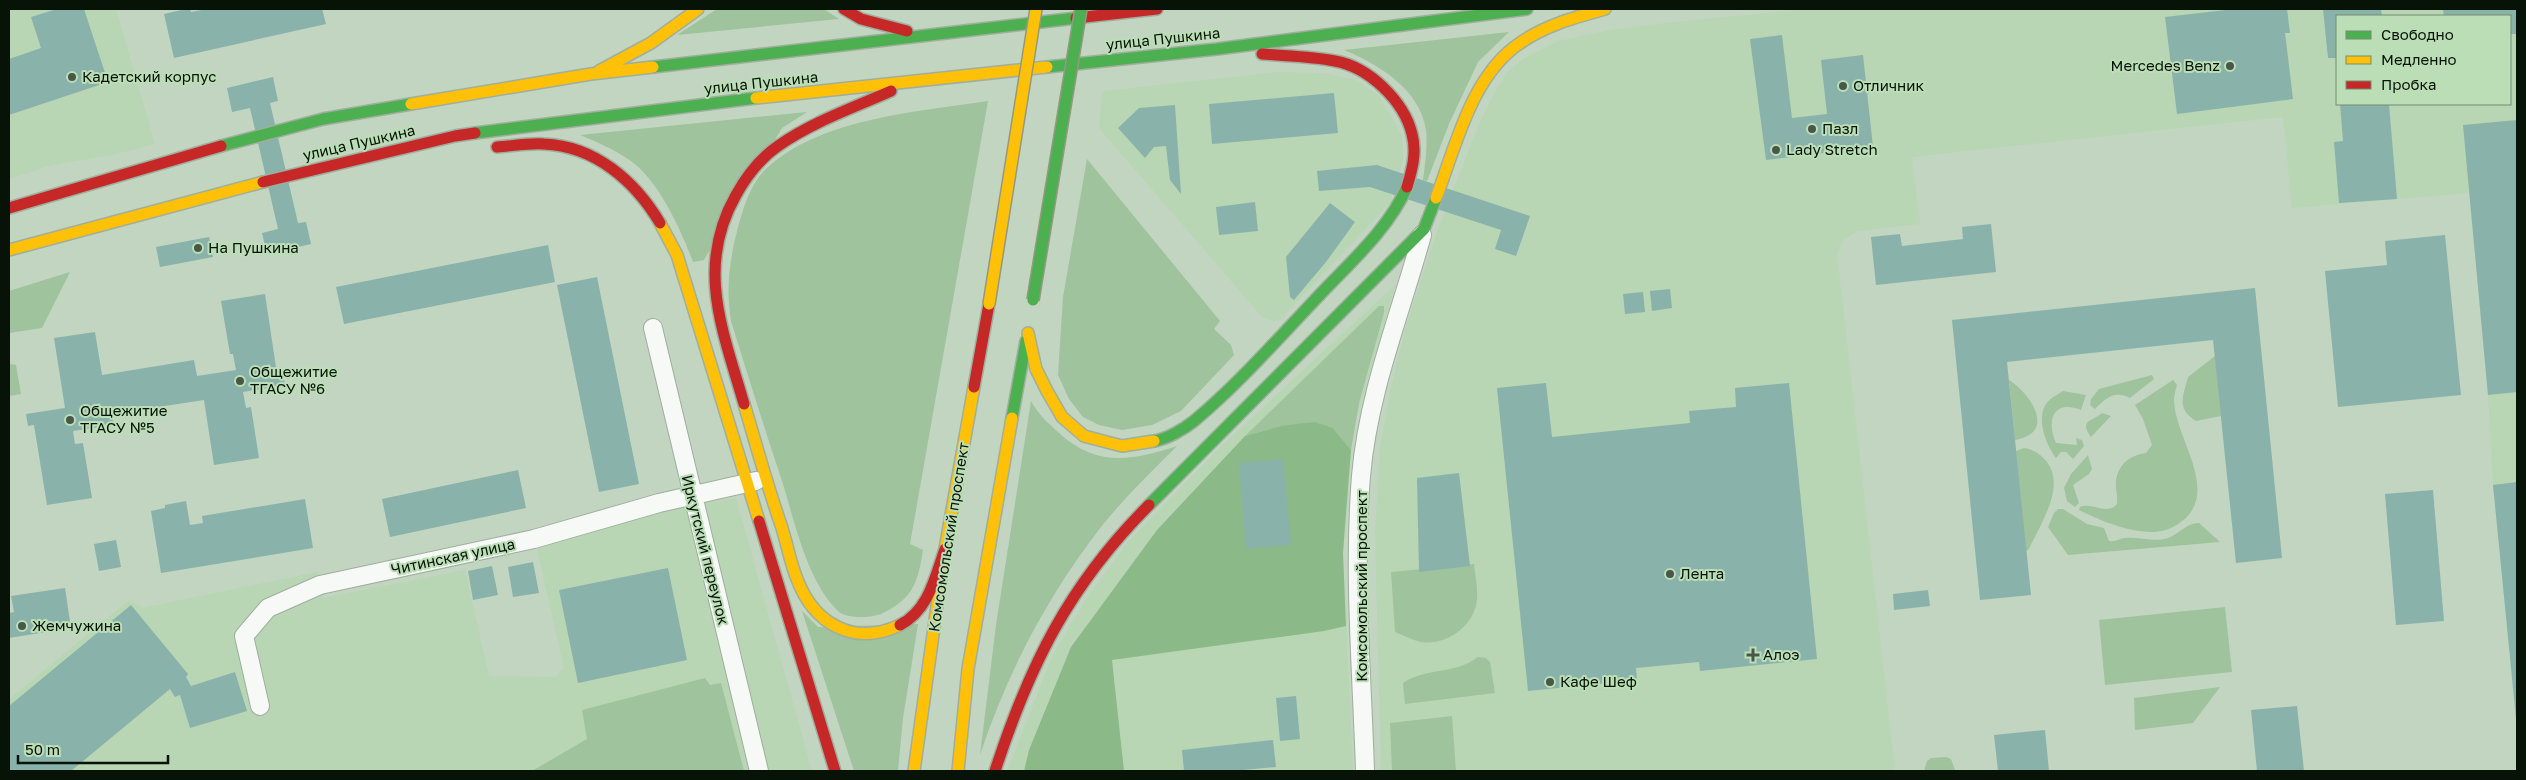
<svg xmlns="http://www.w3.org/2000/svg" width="2526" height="780" font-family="'Golos Text',sans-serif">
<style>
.built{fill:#b8d6b4;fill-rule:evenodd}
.green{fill:#9fc39c}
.forest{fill:#8cb988}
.building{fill:#89b2ab}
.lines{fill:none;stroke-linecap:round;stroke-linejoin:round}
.street-casing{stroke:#9fae9e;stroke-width:20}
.fast-casing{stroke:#9fae9e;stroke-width:14}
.slow-casing{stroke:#9fae9e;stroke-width:14}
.jam-casing{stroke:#9fae9e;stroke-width:14}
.street{stroke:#f6f9f6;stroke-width:18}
.fast{stroke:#4caf50;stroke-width:11}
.slow{stroke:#ffc107;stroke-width:11}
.jam{stroke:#c62828;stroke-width:11}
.fast-bridge-casing{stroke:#959881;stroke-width:14;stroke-linecap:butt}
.slow-bridge-casing{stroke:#959881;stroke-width:14;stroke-linecap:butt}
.fast-bridge{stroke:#4caf50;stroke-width:11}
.slow-bridge{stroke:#ffc107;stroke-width:11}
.poi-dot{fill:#485747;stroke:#bbdeb7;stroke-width:2}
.labels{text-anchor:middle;stroke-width:4;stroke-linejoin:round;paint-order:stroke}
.street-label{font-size:15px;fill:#071306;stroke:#bbdeb7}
.poi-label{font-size:15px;fill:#071306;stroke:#bbdeb7;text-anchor:start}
</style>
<rect width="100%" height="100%" fill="#c2d5c0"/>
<path class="built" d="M9,9h107l39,135 -42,11 -61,10 -43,14z
M1804,9h713v723l-24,-247 -5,-90 -19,-202 -177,15 -9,-91 -371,40 8,67 -62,7 -14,9 -7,13 58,518h-514l-6,-239 5,-85 10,-55 17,-69 31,-94 41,-105 17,-34 13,-20 16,-12 33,-17 52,-11 55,-7zM2337,16h173v88h-173z
M1279,72l47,1 32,8 21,15 23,39 1,26 -13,42 -110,117 -7,1 -11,-4 -163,-189 3,-37z
M1396,284l-40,136 -8,54 -5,79 10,218h-346l46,-117 35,-58 39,-53 91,-94z
M736,498l76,273h-803v-72l120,-99 13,8 175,-36 6,26 142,-28 24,106 66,1 9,-9 -27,-119 124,-38z"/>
<path class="green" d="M717,9h107l15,10 -162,16z
M1509,32l-31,30 -29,62 -22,57 -4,-1c2,-16 5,-34 3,-50 -6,-41 -48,-66 -82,-80z
M988,101l-78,443 13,6c-5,31 -9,48 -40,63 -9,5 -36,6 -44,-1 -31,-29 -44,-88 -56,-128 -18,-54 -35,-108 -52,-163 -5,-33 -2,-57 6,-90 5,-19 12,-44 26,-59 53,-54 154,-60 225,-71z
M807,112l-25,16 -78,132 -11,2c-12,-32 -35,-84 -65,-103 -15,-10 -31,-17 -48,-24z
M1087,159l133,162 -6,8 17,16 3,10 -53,56 -29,14 -30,5 -23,-5 -16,-8 -14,-18 -11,-24 5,-78z
M70,272l-28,56 -33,5v-42z
M1379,306h5v7l-25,90 -8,47 -18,-22 -52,-2 -36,10z
M2215,356l6,60 -25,5c-20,-12 -13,-24 -8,-44z
M9,364l7,1 5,29 -12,2z
M2152,375l2,4 -24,19c-16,-8 -24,0 -35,11l-5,-4 1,-6 8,-10z
M2009,380c22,14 48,53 6,60z
M2173,380l4,5c-1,4 -3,10 -3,15 1,41 53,98 -1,127 -25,14 -70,-5 -94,-17l1,-3c12,-5 27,9 37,-3 1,-8 -2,-16 -1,-24 3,-17 15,-25 30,-27l6,-8 -9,-26 -8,-14z
M2063,391l23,4 -5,15c-28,-11 -35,11 -25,33l21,2 -1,-7 6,2 2,6 -11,13 -7,-7h-5l-5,6c-10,-13 -20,-39 -10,-54 4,-6 11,-9 17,-13z
M1031,401c7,13 17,22 28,32 37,34 73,28 118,13 -26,26 -53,52 -76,81 -53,68 -94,146 -121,228l16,-130z
M2102,413l9,3 -20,21c-12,-17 0,-15 11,-24z
M2024,448c10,1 17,7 23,14 19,26 -7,62 -18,87l-3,2 -10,-100z
M2088,455l4,14 -3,5 -16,11 6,18 -4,4 -8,-6 -3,-13 7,-14z
M2058,509h5l24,15 17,4 5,13c6,1 10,-2 15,-3 15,-2 29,5 44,0 11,-4 18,-15 31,-15l21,19 -152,13 -20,-28 6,-14z
M1474,564c1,11 4,24 3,35 -2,27 -31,47 -56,43 -9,-2 -18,-7 -26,-10l-4,-60z
M2225,607l7,65 -127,13 -6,-65z
M802,611l16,16 100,-3 -15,94 -5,53h-44z
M1478,657l8,1 4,4 5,31 -90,11 -2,-21c24,-16 51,-8 75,-26z
M705,678l5,7 11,-2 23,88h-212l55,-32 -5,-29z
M2220,687l-27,36 -58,7 -1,-32z
M1452,716l4,55h-64l-2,-48z
M1946,757l5,2 4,11 -31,1 3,-10 4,-3z"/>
<path class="forest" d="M1314,422l19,6 18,22 -8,103 3,73 -22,5 -212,29 12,111h-100l5,-21 42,-103 86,-117 88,-94 36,-10z"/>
<path class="building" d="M57,9h27l24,73 -99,33v-56l32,-11 -10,-31z
M186,9h4l1,3 16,-3h115l4,15 -152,34 -10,-44z
M2234,9h53l3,24h-5l8,66 -116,15 -12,-97z
M2323,9h58l1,7h-45v42h-9z
M2443,9h74v25h-7v-18h-66z
M1782,35l10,83 35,-4 -6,-54 42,-5 10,92 -107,13 -16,-121z
M273,77l5,24 -8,2 28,120 8,-1 5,22 -44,10 -5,-21 16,-4 -28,-121 -18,4 -5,-24z
M1334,93l4,40 -126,11 -3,-40z
M2340,104h49l8,95 -58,4 -5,-61 9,-1z
M1175,105l6,89 -11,-14 -4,-34 -12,1 -9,11 -27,-30 21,-20z
M2517,120v272l-29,3 -25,-270z
M1377,165l153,51 -14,40 -21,-7 6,-19 -131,-43 -51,4 -2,-20z
M1255,202l3,29 -39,4 -3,-28z
M1330,203l25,19 -29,40 -32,38 -4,-3 -4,-40z
M1991,224l5,48 -120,13 -5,-48 29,-3 2,12 61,-7 -1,-12z
M2445,235l16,160 -123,12 -13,-136 62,-6 -2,-24z
M209,237l4,20 -53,10 -4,-20z
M548,245l7,37 -211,42 -8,-37z
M597,277l42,207 -40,8 -42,-207z
M2255,288l27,270 -46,5 -23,-223 -206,22 24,233 -51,5 -28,-280z
M1670,289l2,19 -20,3 -2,-20z
M1643,292l2,20 -20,2 -2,-20z
M265,294l12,80 6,-1 2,12 -42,7 3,16 5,-1 8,51 -45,7 -10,-65 -92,14 2,11 -41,6 2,13 8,-1 9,55 -45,7 -13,-80 -6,1 -2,-12 39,-6 -11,-70 41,-6 7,43 92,-15 3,16 39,-6 -3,-16h-3l-9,-53z
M1546,383l6,54 138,-14 -1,-12 47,-4 -1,-19 54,-5 28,276 -117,12 -1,-9 -63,6 1,12 -109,11 -31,-303z
M1283,459l8,86 -45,4 -7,-86z
M518,470l8,38 -136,29 -8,-38z
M1459,473l11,93 -51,6 -2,-94z
M2517,482v236h-1l-23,-233z
M2433,490l11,131 -48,4 -11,-131z
M305,499l8,49 -152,25 -10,-62 14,-3v-3l21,-4 4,24 13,-2 -1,-7z
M116,540l5,27 -22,4 -5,-27z
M533,562l6,31 -26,4 -5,-30z
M492,566l6,29 -25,5 -5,-29z
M668,568l19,92 -109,23 -19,-93z
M65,588l6,40 -62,10v-25l5,-1 -3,-16z
M1928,590l2,16 -36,4 -1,-16z
M131,605l57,69 -2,3 5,9 44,-14 12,39 -57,17 -10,-33 -5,2 -5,-8 -99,82h-62v-65z
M1296,696l4,43 -20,2 -4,-43z
M2297,706l7,65h-47l-6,-61z
M2045,730l4,41h-51l-4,-36z
M1273,740l3,27 -44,4h-48l-2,-21z"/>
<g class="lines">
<defs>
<path id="street" d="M653,328l106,443
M260,706l-16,-70 24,-28 52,-23 214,-46 125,-36 97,-22
M1365,771c-3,-97 -12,-197 -4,-295 7,-83 39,-161 61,-241"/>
<path id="fast" d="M653,67l423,-49
M1047,67l170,-18 310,-40
M475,133l281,-35
M221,146l102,-27 88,-15
M1012,418l14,-77
M1154,441c13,-2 30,-12 40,-20 43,-36 81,-79 119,-119 33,-36 74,-70 94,-115
M1149,505l275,-276 12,-31"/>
<path id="slow" d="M599,71l52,-28 47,-34
M756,98l291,-31
M411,104l180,-30 62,-7
M1436,198c20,-52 35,-122 84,-155 26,-18 56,-26 85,-34
M660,223l17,32 82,266
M9,250l254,-68
M1028,333l8,36 11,22 15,26 22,19 38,10 32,-5
M744,404c12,40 23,81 37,121 6,18 9,37 16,54 17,45 57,68 103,46
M914,771l31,-222 29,-162
M958,771l10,-102 44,-251"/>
<path id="jam" d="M844,9l17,10 46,12
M1076,18l81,-9
M1262,54c24,2 49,2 73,7 34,6 69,40 77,73 5,19 0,36 -5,53
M497,147c15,-1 31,-4 47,-3 51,2 91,37 116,79
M263,182l192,-46 20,-3
M9,208l212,-62
M974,387l15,-83
M744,404c-21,-73 -49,-137 -8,-209 11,-20 23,-36 42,-49 34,-24 75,-38 113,-55
M759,521l76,250
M900,625c29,-15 35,-48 45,-76
M995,771c35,-107 74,-186 154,-266"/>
</defs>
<use href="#street" class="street-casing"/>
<use href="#fast" class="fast-casing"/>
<use href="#slow" class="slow-casing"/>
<use href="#jam" class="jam-casing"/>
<use href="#street" class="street"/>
<use href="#fast" class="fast"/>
<use href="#slow" class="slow"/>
<use href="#jam" class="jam"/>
<defs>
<path id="fast-bridge" d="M1033,300l48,-291"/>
<path id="slow-bridge" d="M989,304l47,-295"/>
</defs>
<use href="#fast-bridge" class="fast-bridge-casing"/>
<use href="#slow-bridge" class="slow-bridge-casing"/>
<use href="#fast-bridge" class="fast-bridge"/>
<use href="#slow-bridge" class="slow-bridge"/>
</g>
<g class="poi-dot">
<circle cx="2230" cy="66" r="5"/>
<circle cx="72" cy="77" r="5"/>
<circle cx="1843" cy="86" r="5"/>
<circle cx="1812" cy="129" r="5"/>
<circle cx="1776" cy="150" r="5"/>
<circle cx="198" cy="248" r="5"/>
<circle cx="240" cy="381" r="5"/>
<circle cx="70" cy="420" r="5"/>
<circle cx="1670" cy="574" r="5"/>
<circle cx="22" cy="626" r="5"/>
<path d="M1750.5 647.5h5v5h5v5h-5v5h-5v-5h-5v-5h5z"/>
<circle cx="1550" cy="682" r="5"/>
</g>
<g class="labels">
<g class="street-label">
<text transform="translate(1163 39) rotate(-6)" y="5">улица Пушкина</text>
<text transform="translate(761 83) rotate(-6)" y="5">улица Пушкина</text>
<text transform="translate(359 143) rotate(-13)" y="5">улица Пушкина</text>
<text transform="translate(949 537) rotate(-81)" y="5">Комсомольский проспект</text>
<text transform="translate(705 550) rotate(76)" y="5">Иркутский переулок</text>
<text transform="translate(453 557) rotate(-12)" y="5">Читинская улица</text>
<text transform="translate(1362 586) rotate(-90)" y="5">Комсомольский проспект</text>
</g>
<g class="poi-label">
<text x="2220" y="71" text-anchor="end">Mercedes Benz</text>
<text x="82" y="82">Кадетский корпус</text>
<text x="1853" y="91">Отличник</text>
<text x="1822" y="134">Пазл</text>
<text x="1786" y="155">Lady Stretch</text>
<text x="208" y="253">На Пушкина</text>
<text x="250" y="377">Общежитие<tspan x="250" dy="17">ТГАСУ №6</tspan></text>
<text x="80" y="416">Общежитие<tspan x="80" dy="17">ТГАСУ №5</tspan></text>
<text x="1680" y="579">Лента</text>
<text x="32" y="631">Жемчужина</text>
<text x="1763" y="660">Алоэ</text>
<text x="1560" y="687">Кафе Шеф</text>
</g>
</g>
<rect width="2526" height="780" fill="none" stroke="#071306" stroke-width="20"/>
<rect x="2336" y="15" width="175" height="90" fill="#bbdeb7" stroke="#738d70"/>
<rect x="2346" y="31" width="25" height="8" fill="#4caf50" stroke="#738d70"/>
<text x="2381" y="40" font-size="15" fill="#071306">Свободно</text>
<rect x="2346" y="56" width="25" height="8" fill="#ffc107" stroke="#738d70"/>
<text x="2381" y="65" font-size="15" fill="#071306">Медленно</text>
<rect x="2346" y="81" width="25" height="8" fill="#c62828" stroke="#738d70"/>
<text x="2381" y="90" font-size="15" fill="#071306">Пробка</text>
<path d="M18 755v8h150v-8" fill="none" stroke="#071306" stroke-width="2.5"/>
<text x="25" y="755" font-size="15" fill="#071306" stroke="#bbdeb7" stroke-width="4" paint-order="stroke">50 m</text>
</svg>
